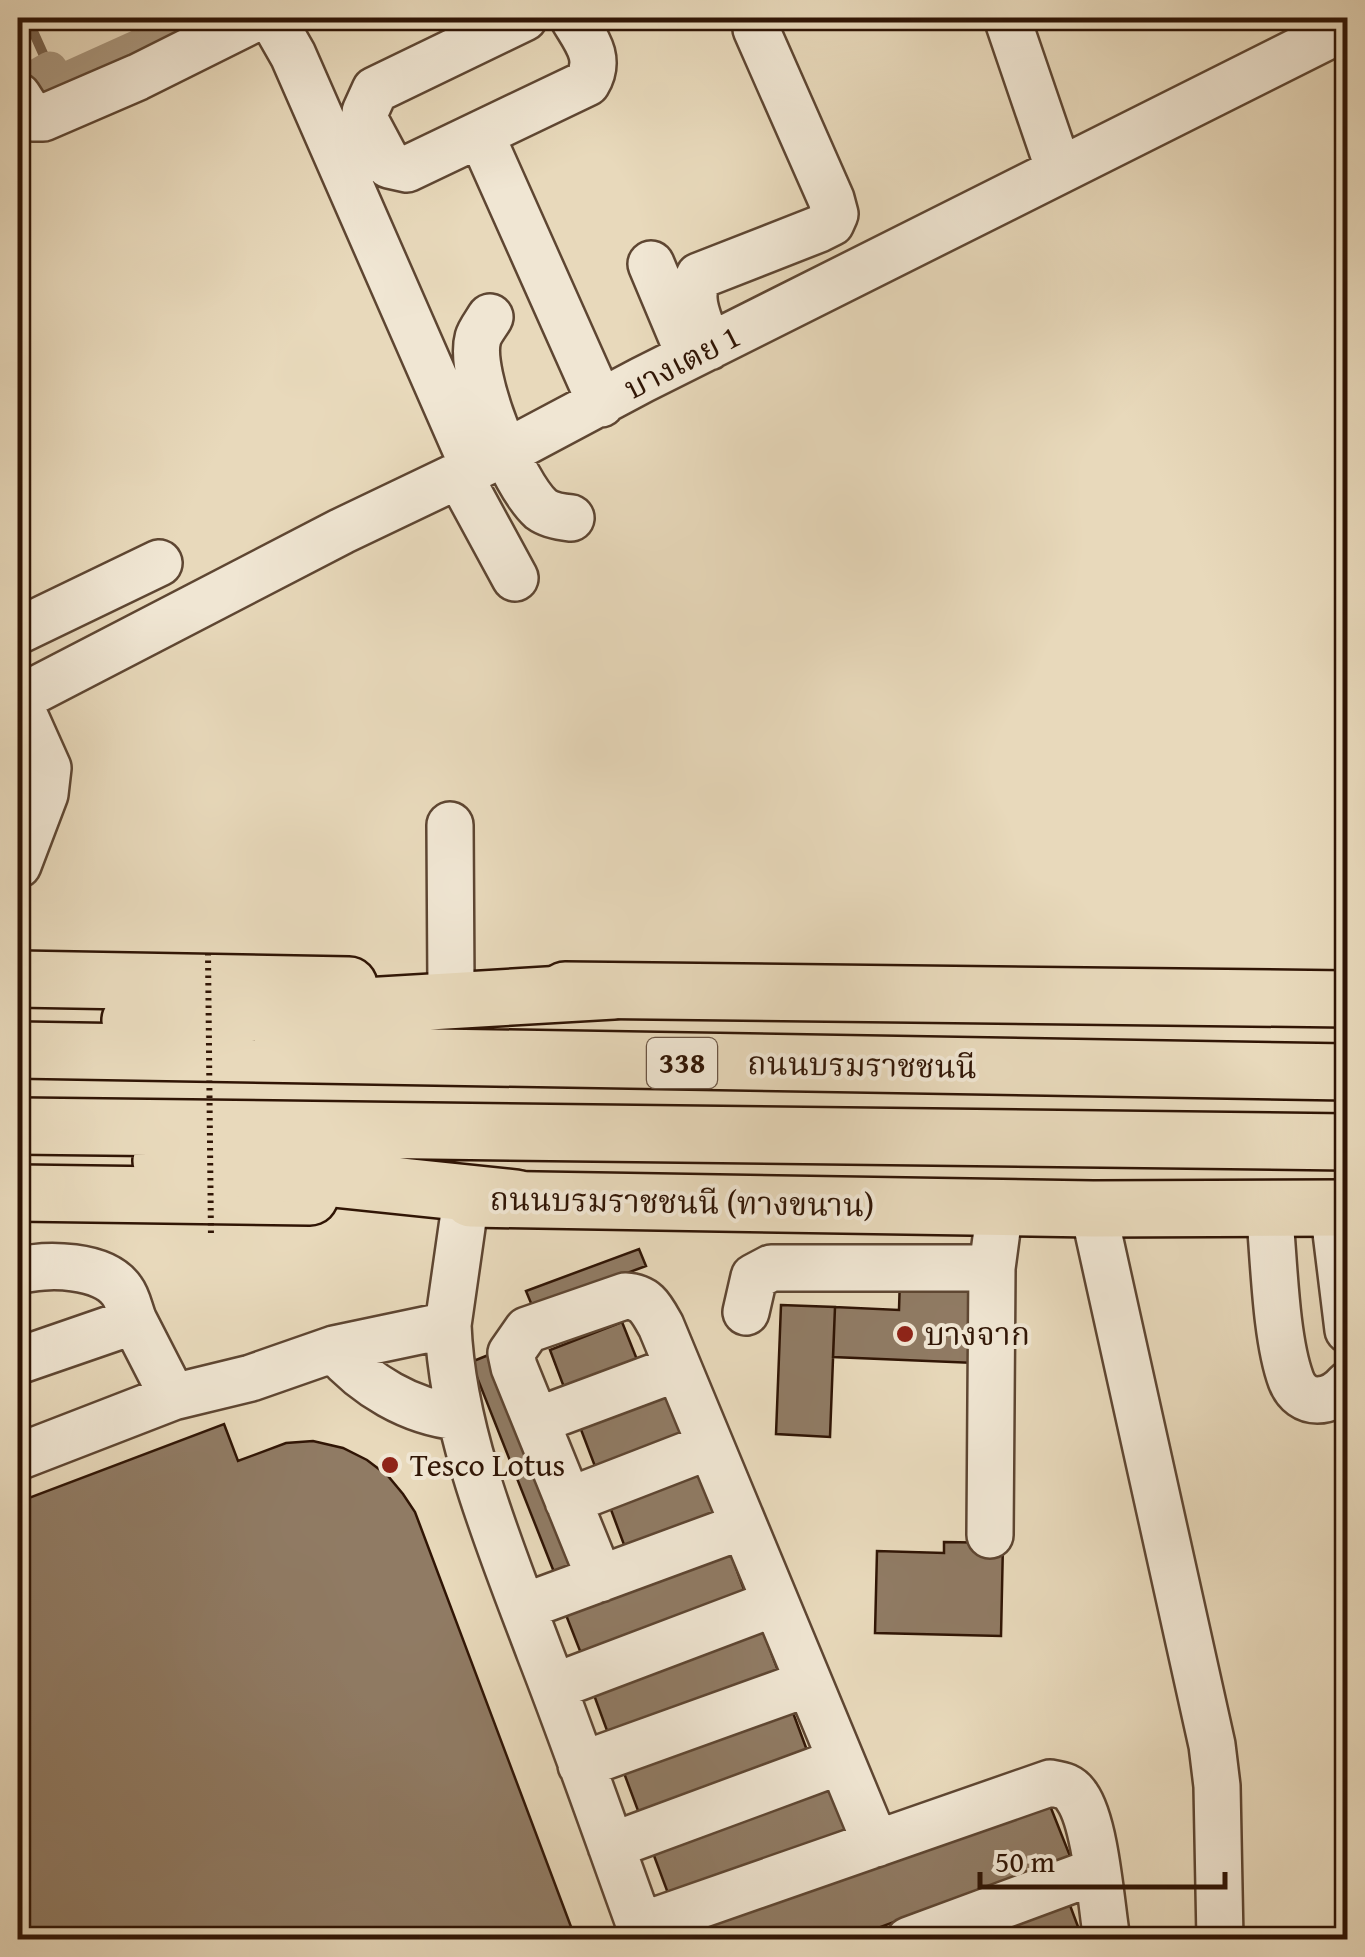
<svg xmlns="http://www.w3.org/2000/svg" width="1365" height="1957" font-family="'Gentium Book Plus','Noto Serif Thai',serif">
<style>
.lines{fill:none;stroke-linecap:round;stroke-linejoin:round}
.stream{stroke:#79624d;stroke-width:10}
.canal{stroke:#a9967d;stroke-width:35}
.building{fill:#907b64;stroke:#301505;stroke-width:2.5}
.minor-casing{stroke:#5e4632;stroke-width:50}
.major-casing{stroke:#301505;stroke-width:60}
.highway-casing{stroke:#301505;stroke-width:60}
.minor{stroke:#f0e6d3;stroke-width:45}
.major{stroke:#e8d9bb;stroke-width:55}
.highway{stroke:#e8d9bb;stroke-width:55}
.path-bridge{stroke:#301505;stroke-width:6;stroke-dasharray:2.5 5;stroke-linecap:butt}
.poi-dot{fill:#8f2418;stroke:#f0e6d3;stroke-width:4}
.labels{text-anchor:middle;stroke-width:8;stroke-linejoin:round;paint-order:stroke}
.shield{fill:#f0e6d3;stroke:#6a5443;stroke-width:2.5}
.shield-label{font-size:30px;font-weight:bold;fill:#301505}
.street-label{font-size:32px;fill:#301505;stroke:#f0e6d3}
.poi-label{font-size:32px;fill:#301505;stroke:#f0e6d3;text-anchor:start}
</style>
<rect width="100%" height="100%" fill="#e8d9bb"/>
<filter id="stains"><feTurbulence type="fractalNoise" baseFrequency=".002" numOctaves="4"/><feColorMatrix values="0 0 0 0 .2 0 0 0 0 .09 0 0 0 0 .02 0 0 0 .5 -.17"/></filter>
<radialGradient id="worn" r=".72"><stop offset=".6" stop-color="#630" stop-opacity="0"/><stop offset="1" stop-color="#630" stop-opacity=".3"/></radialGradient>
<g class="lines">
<path class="stream" d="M27,18l23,51"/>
<path class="canal" d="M18,87l32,-18 9,14 144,-65"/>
</g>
<path class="building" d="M639,1249l7,17 -113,42 -7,-17z
M900,1277l78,3 -3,83 -142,-6 2,-50 64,3z
M781,1305l54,2 -5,130 -54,-3z
M622,1322l16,40 -73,28 -15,-40z
M491,1354l82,210 -19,8 -83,-210z
M673,1393l16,41 -93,35 -16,-42z
M224,1424l14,37 48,-18 27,-2 30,7 24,12 21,16 15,18 12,18 161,428h-558v-438z
M701,1474l16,42 -91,34 -16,-43z
M944,1542l59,1 -2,93 -126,-3 2,-82 67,2z
M731,1554l15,41 -164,61 -16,-41z
M763,1631l16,42 -170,63 -15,-41z
M792,1710l16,43 -168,63 -16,-43z
M834,1786l16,42 -181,68 -16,-43z
M1047,1798l23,58 -224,84 -175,-1z
M1068,1900l15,40h-120z"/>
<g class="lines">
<defs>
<path id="minor" d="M267,18l10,9 16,28 180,411
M524,18l-149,72 -10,22v8l24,45 18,4 180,-86c15,-25 -1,-43 -14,-65
M1007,18l52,152
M18,96l14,22h11l95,-41 118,-59
M481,135l120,269
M651,264l34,81
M490,317c-4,7 -10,14 -12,21 -10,36 35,146 63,171 8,6 20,8 30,9
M709,347c-8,-23 -23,-48 -10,-71l120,-47 12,-6 4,-9 -4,-15 -75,-170
M459,475l56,103
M18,631l141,-68
M18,699l324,-168 161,-77 139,-74 706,-354
M18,701l30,67 -3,26 -27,71
M450,825l1,163
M1269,1208c5,48 6,129 22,172 11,28 40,24 57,4
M1333,1208l15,122
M1093,1209l119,536 5,41 3,154
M18,1271c28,-8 86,-7 104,20 6,8 8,21 12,30
M746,1312l8,-35 17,-9h221l8,-60
M448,1325l18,-126
M334,1349c31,36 76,63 124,68
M18,1361l116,-40 39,76
M536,1421l142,-53
M18,1457l155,-60 78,-19 83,-29 114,-24c4,108 54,227 92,328 37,95 70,191 105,287
M568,1501l142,-55
M990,1535l2,-267
M600,1579l-86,-212 -3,-14 16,-23 98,-34c21,1 26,12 36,30l215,518
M523,1607l220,-81
M553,1687l222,-84
M581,1765l228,-82
M611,1846l230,-85
M640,1926l410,-143c12,2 20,3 27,14 19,27 24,107 30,143
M909,1940l187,-69"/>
<path id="major" d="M18,979l331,6
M565,990l783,9
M18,1193l292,4
M471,1199l622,10 255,-1"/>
<path id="highway" d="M130,1020l483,-29
M18,1050l1330,22
M18,1126l1330,16
M161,1161l355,37"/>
</defs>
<use href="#minor" class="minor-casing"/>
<use href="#major" class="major-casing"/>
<use href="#highway" class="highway-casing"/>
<use href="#minor" class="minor"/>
<use href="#major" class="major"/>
<use href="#highway" class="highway"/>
<path class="path-bridge" d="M208,953l3,285"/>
</g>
<g class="poi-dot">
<circle cx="905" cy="1334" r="10"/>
<circle cx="390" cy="1465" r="10"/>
</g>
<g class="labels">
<rect class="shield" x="647" y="1038" width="70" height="50" rx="8"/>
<g class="shield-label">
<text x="682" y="1073">338</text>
</g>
<g class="street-label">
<text transform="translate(682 362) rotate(-27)" y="11">บางเตย 1</text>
<text transform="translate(862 1065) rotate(1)" y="11">ถนนบรมราชชนนี</text>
<text transform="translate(682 1202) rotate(1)" y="11">ถนนบรมราชชนนี (ทางขนาน)</text>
</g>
<g class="poi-label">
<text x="925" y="1345">บางจาก</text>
<text x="410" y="1476">Tesco Lotus</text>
</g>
</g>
<rect width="1365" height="1957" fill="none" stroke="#e8d9bb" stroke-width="60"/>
<rect x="20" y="20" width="1325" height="1917" fill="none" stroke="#301505" stroke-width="5"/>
<rect x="30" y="30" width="1305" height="1897" fill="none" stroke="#301505" stroke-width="2.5"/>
<path d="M980 1872v15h245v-15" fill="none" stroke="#301505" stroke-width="5"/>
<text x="995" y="1872" font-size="30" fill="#301505" stroke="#f0e6d3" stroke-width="8" paint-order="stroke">50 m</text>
<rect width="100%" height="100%" filter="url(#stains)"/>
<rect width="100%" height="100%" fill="url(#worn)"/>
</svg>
